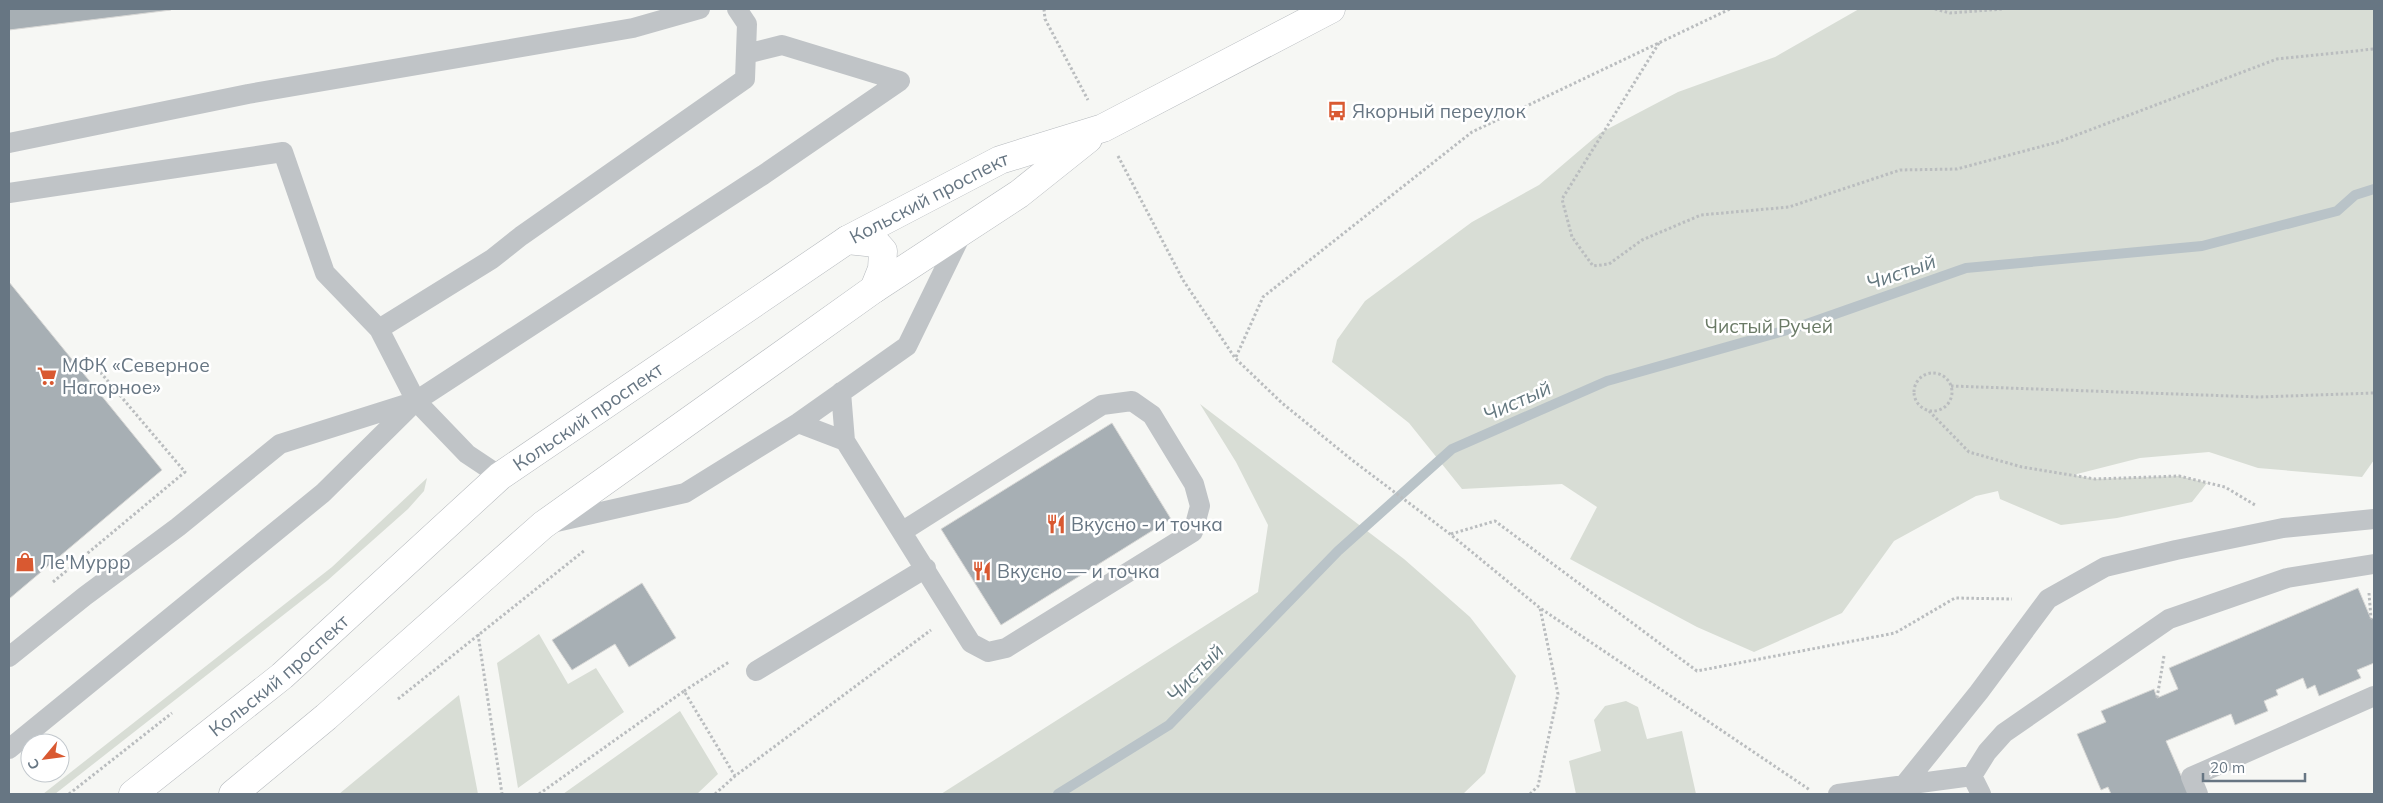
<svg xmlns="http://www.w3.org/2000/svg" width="2383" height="803" font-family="Mulish,sans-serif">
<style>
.green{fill:#d8ddd5}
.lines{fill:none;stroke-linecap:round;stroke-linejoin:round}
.stream{stroke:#b9c3c8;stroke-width:10}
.building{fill:#a7afb4;stroke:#d8d8d6}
.primary-casing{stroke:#b5b9bd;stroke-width:29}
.path{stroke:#babdbf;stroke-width:3;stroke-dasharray:2.5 2.5;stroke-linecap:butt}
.lane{stroke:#c0c4c7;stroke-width:20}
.primary{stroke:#fff;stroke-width:28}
.labels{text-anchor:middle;stroke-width:5;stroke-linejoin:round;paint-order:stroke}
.poi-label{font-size:19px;fill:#677683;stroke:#fff;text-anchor:start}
.street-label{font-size:19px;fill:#677683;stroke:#fff}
.park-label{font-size:19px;fill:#6a7a66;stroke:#fff}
.water-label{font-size:20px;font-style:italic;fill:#63777f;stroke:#fff}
</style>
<rect width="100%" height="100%" fill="#f6f7f4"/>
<path class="green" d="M1859,9h515v451l-12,17 -104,-9 -49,-16 -69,6 -67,17 22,4 84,-3 28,7 -15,19 -75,16 -56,7 -61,-26 -2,-8 -22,5 -82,45 -52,72 -88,39 -57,-25 -127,-68 27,-52 -35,-23 -100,5 -53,-66 -77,-61 5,-22 28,-39 107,-79 67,-37 61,-52 78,-41 97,-35z
M1200,404l204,155 66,58 46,59 -31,97 -22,21h-522l317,-202 10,-67 -32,-63z
M427,478l-3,13 -16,18 -80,71 -273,214h-12l289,-227z
M539,634l29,50 28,-16 28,44 -106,76 -21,-125z
M459,695l19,99h-139z
M1626,701l12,6 9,32 35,-8 14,63h-120l-7,-33 32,-10 -7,-31 11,-14z
M680,711l38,63 -21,20h-134z"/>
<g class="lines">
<path class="stream" d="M1058,794l111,-69 169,-174 114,-102 155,-68 194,-55 165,-58 236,-22 135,-35 18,-16 19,-6"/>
</g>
<path class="building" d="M9,9h162v1l-162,20z
M9,282l153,188 -153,129z
M1112,423l59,96 -170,106 -60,-96z
M642,583l34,55 -47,29 -14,-23 -43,26 -20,-30z
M2358,588l13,31 3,-1v45l-17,7 4,8 -42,18 -4,-11 -8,4 -4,-11 -27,12 2,5 -14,6 4,10 -33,14 -4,-11 -65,27 23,53h-78l-3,-7 -7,3 -24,-56 29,-12 -5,-11 53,-22 3,9 21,-9 -9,-21z"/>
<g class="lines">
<defs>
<g id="primary">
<path d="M847,240l29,3 7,8 -1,18 -8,20"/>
<path id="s1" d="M133,794l149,-118 218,-200 347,-236 153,-80 103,-32 228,-119"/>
<path d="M233,794l93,-77 217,-192 331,-236 145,-95 69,-55"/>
</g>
</defs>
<use href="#primary" class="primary-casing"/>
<path class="path" d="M1044,9l1,10 43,81
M1935,9l15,4 53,-4
M1659,43l-97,156 10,38 21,29 16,-2 33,-24 59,-25 88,-8 111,-37 57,-1 101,-27 219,-83 97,-10
M1118,156l65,124 52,78 47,45 70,57 98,74 90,74 270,182
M1236,357l27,-60 209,-165 258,-123
M1914 392a19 19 0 1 1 38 0a19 19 0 1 1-38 0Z
M1951,386l308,11 115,-4
M1929,411l40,41 28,8 25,7 73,12 84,-3 46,11 30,18
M1451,534l44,-13 202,150 198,-38 60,-35 57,1
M53,582l132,-110 -95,-112
M2369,593l2,26
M478,634l24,160
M684,691l45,-29
M2157,698l7,-42
M398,699l187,-149
M69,794l103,-81
M539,794l145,-103 51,85
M715,794l20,-18 196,-146
M1530,794l8,-8 20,-92 -18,-86"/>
<path class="lane" d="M9,143l239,-49 385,-66 67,-19
M9,193l274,-41 42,121 54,56
M841,392l4,49 126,202 17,9 18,-4 187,-116 7,-26 -6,-22 -42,-69 -20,-14 -30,4 -199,126
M798,423l47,18
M500,476l-33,-22 -51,-53 -37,-72 113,-70 29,-23 224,-157 2,-55 -10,-15
M552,523l133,-30 113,-70 109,-77 56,-115
M9,657l76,-61 93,-69 102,-83 136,-43 347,-226 137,-94 -118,-36 -36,9
M756,671l170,-103
M9,749l314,-256 90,-89
M1972,776l15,-24 17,-19 165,-114 118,-41 87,-14
M1972,776l9,18
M1904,785l75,-93 69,-93 57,-32 71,-17 107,-22 91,-9
M1838,794l134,-18
M2198,794l-7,-17 183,-81"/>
<use href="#primary" class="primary"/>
</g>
<defs>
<symbol id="bus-bare" viewBox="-9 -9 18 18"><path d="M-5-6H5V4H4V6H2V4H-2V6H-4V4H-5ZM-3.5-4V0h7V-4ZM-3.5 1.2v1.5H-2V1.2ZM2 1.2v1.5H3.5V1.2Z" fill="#d95931" stroke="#fff" stroke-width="2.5" paint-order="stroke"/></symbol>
<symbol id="supermarket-bare" viewBox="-9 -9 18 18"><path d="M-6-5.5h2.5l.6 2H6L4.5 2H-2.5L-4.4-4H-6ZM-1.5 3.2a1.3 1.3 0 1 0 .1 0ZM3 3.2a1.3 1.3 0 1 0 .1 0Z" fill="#d95931" stroke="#fff" stroke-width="2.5" paint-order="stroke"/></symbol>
<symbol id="restaurant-bare" viewBox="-9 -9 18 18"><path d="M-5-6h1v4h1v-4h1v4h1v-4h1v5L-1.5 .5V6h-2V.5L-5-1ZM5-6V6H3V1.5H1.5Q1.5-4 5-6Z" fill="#d95931" stroke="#fff" stroke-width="2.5" paint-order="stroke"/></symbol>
<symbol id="shop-bare" viewBox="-9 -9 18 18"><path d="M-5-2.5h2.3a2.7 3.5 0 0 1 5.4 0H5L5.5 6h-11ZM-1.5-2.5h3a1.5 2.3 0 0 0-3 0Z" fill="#d95931" stroke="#fff" stroke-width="2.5" paint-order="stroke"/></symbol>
</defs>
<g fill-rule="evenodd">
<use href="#bus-bare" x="1323" y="97" width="28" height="28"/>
<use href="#supermarket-bare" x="33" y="362" width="28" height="28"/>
<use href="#restaurant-bare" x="1042" y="510" width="28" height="28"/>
<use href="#shop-bare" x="11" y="548" width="28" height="28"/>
<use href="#restaurant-bare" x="968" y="557" width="28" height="28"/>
</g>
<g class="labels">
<g class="poi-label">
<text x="1352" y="118">Якорный переулок</text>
<text x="62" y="372">МФК «Северное<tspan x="62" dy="22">Нагорное»</tspan></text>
<text x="1071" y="531">Вкусно - и точка</text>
<text x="40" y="569">Ле'Муррр</text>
<text x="997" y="578">Вкусно — и точка</text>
</g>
<g class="street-label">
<text dy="7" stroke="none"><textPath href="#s1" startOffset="998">Кольский проспект</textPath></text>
<text dy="7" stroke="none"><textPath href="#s1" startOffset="592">Кольский проспект</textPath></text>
<text dy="7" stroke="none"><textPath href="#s1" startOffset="188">Кольский проспект</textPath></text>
</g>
<g class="park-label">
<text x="1769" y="333">Чистый Ручей</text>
</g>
<g class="water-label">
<text transform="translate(1901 272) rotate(-19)" y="7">Чистый</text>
<text transform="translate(1517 401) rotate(-24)" y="7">Чистый</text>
<text transform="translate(1195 673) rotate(-46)" y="7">Чистый</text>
</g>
</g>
<rect width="2383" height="803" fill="none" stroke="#677683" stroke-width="20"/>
<g transform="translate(45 758) rotate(241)"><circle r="24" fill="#ffffff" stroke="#c2c8cd"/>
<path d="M0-4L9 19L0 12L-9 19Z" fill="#d95931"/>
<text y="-8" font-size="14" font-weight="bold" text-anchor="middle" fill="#677683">С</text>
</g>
<path d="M2203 773v8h102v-8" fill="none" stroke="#677683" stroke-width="2.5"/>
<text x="2210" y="773" font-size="15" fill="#677683" stroke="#ffffff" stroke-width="4" paint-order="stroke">20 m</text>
</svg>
